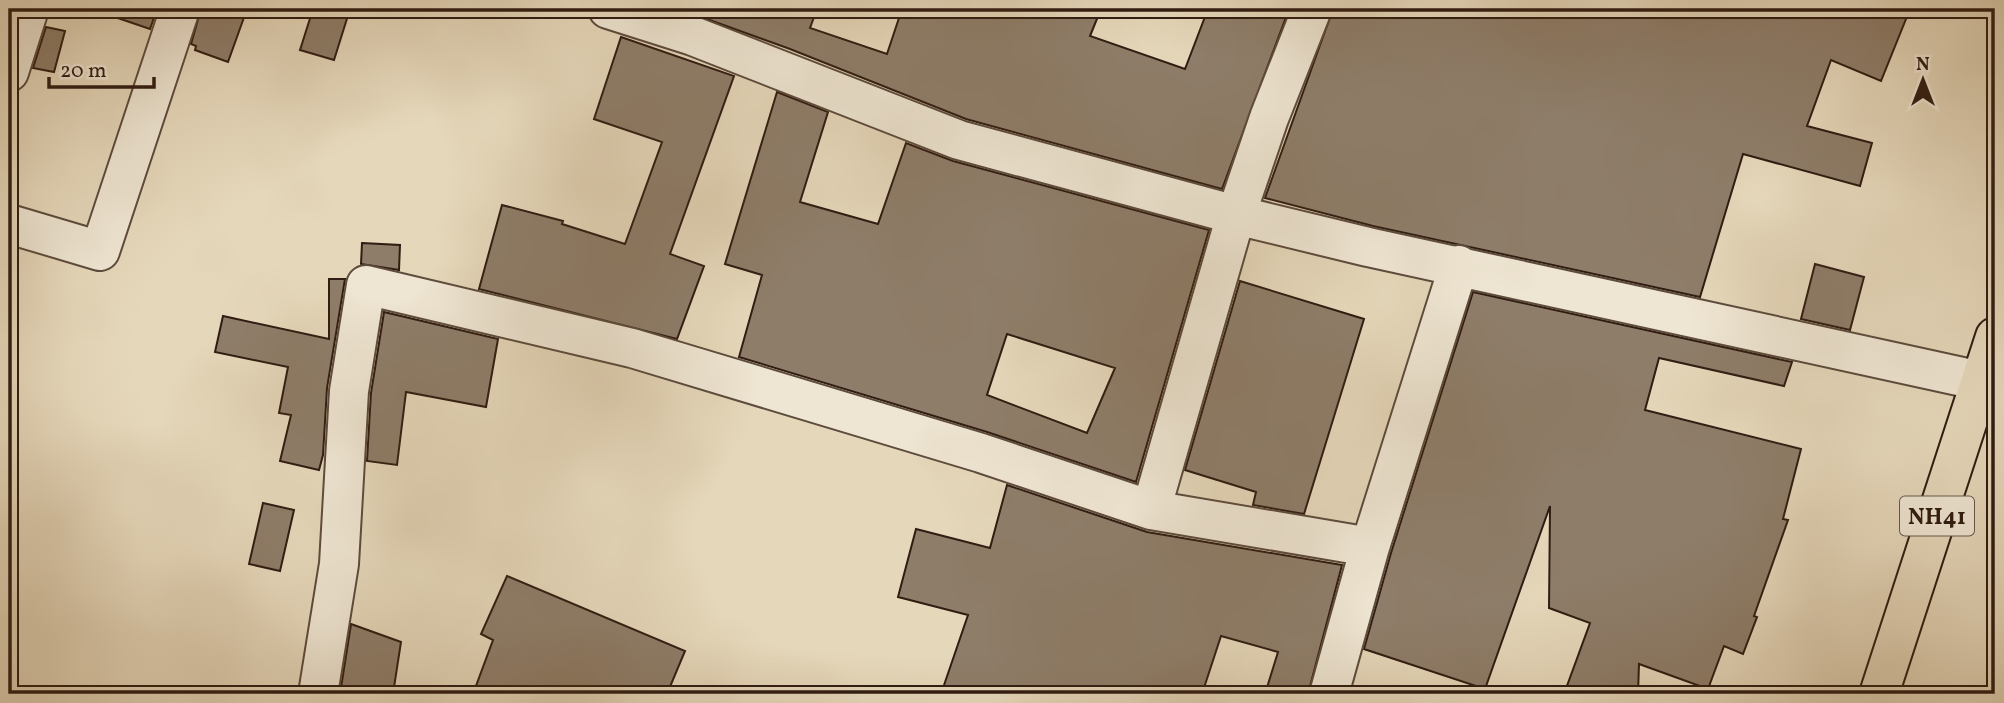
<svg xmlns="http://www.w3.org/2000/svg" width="2004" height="703" font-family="Vollkorn,serif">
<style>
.building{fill:#8e7d69;stroke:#301c12;stroke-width:2;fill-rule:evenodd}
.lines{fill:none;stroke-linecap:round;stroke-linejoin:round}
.minor-casing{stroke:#5d4b3c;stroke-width:42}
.highway-casing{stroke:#301c12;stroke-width:42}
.minor{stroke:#eee5d2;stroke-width:38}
.highway{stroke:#e5d7ba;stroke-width:38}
.labels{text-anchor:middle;stroke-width:5;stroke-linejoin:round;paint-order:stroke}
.shield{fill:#eee5d2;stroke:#69584c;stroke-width:2}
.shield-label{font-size:23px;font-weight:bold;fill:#301c12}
</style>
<rect width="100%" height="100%" fill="#e5d7ba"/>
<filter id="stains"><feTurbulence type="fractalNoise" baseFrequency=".00286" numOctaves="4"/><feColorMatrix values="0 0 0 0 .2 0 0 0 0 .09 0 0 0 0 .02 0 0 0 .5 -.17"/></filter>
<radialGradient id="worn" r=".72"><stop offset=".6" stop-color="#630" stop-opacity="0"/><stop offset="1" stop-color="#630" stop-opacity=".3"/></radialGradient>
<path class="building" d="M104,9h53l-7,20 -47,-16z
M201,9h46l-19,53 -33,-12 1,-4 -5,-2z
M313,9h37l-16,51 -34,-10z
M679,9h138l-7,19 77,26 15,-45h199l-11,27 95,33 23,-60h81l-67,180 -256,-70 -176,-70z
M1333,9h577l-29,72 -50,-21 -24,66 65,17 -12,43 -117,-32 -43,143 -327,-71 -108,-28z
M46,27l19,4 -11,41 -21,-4z
M621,37l113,39 -64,178 34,12 -27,73 -198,-50 23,-84 61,16 -1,3 63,20 37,-102 -68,-23z
M777,92l51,20 -28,90 78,22 28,-81 47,18 256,69 -73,252 -149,-50 -248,-75 23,-82 -37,-11zM1007,334l108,34 -28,65 -100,-38z
M362,243l38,2 -1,25 -38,-6z
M1815,264l49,13 -14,53 -49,-11z
M329,279h16l-18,109 -4,67 -4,15 -39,-9 11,-46 -12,-2 9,-46 -73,-15 8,-36 106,23z
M1240,281l124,38 -60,195 -51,-9 3,-13 -71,-22z
M1473,292l319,70 -8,24 -125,-28 -14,52 156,39 -18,70 5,1 -34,96 3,1 -14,37 -19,-8 -16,43 -69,-25 -1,30h-74l26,-71 -41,-15 1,-102 -65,183 -121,-40 27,-96z
M384,312l114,27 -12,68 -80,-15 -9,73 -30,-4 4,-68z
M1007,485l140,47 195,33 -34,129h-43l13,-42 -57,-16 -19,58h-261l27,-79 -70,-18 18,-68 74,19z
M263,503l31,7 -14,61 -31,-7z
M507,576l178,75 -18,43h-194l20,-54 -12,-6z
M351,624l50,18 -8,52h-53z"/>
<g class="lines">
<defs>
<path id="minor" d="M608,9l85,27 266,104 277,75 132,32 613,134
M9,72l20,-63
M9,224l91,27 80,-242
M1151,510l85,-295 33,-97 43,-109
M318,694l21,-130 10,-173 17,-106 266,63 349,105 170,57 219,37
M1329,694l41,-147 89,-282"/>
<path id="highway" d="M1879,694l116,-357"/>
</defs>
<use href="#minor" class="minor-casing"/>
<use href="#highway" class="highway-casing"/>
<use href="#minor" class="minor"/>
<use href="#highway" class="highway"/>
</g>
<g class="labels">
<rect class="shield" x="1900" y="496.5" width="74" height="39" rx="5"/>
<g class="shield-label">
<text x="1937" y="524">NH41</text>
</g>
</g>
<rect width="2004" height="703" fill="none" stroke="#e5d7ba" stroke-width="35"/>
<rect x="10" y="10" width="1983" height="682" fill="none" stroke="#301c12" stroke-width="3.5"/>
<rect x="18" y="18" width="1969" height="668" fill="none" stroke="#301c12" stroke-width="2"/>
<g transform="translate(1923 80)" stroke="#eee5d2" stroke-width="5" paint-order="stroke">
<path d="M0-5L12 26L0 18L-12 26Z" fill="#301c12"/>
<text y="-10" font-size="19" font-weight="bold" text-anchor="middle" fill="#301c12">N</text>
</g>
<path d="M49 77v10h105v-10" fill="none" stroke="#301c12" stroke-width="3.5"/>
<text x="60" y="77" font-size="21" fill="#301c12" stroke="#eee5d2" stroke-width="5" paint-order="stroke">20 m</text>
<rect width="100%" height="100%" filter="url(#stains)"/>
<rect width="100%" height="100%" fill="url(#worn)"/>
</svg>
